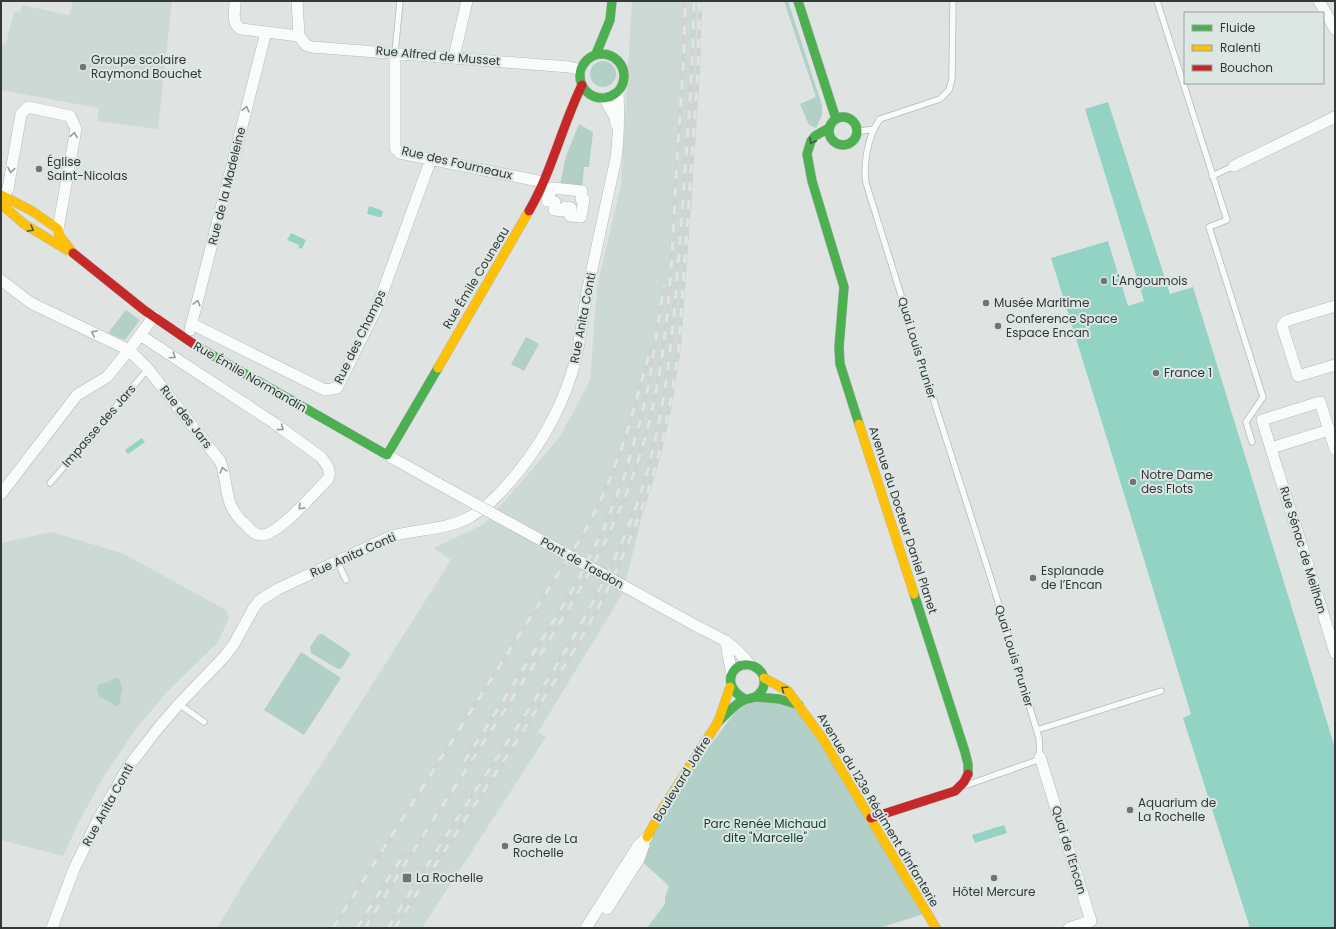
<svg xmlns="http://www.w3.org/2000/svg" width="1336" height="929" font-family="Poppins,sans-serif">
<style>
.built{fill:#ccd9d5}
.green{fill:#b2d0c8}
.water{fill:#93d3c4}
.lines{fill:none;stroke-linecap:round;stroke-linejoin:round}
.lane-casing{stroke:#b6bab9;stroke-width:7}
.street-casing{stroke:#b6bab9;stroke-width:12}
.fast-casing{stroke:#b6bab9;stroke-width:10}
.slow-casing{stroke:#b6bab9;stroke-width:10}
.jam-casing{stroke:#b6bab9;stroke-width:10}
.lane{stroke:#fafbfb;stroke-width:5.5}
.street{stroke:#fafbfb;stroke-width:11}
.fast{stroke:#4caf50;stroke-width:9}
.slow{stroke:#ffc107;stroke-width:9}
.jam{stroke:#c62828;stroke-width:9}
.rail-casing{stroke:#d1d3d2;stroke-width:4.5}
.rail{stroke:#dce7e4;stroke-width:3;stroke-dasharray:9;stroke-linecap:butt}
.street-bridge-casing{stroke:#b6bab9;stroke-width:12;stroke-linecap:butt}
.street-bridge{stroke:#fafbfb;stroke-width:11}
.oneway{stroke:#979a99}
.oneway2{stroke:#3b5c3e}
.poi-dot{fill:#707473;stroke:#dce7e4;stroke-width:1.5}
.labels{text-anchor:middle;stroke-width:4;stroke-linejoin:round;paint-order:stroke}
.street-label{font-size:12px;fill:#343837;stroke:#dce7e4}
.poi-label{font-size:12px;fill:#343837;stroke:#dce7e4;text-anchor:start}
.park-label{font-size:12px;fill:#113c33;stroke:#dce7e4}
</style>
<rect width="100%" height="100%" fill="#dfe4e3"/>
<path class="built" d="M73,1h99l-14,128 -61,-8 2,-12 -1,-1 -97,-18v-47l5,1 8,-33 6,1 2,-7 47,10z
M632,1h65l-5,198 -21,200 -48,194 -85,139 8,5 -124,191h-205l25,-42 95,-146 114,-180 -17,-12 48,-23 6,-5 53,-61 19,-23 12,-21 18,-35 7,-93 24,-102z
M51,532l71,21 104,57 3,8 -11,24 -51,50 -31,37 -33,49 -22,40 -18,38 -62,-16v-297z"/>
<path class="green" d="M784,1h4l34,104v10l-6,13 -7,-3 -9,-21 16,-7z
M590 74a13 13 0 1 1 26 0a13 13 0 1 1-26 0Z
M579,124l14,8 -4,35h-5l-2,24 -23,-2 7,-33z
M126,310l14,10 -15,20 -17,-7z
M526,337l13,7 -15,27 -13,-7z
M322,634l27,18 1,3 -8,13 -4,1 -27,-16 -1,-6 8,-12z
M301,652l40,26 -37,57 -40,-25z
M114,678l5,1 4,11 -2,3 -1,11 -2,2h-3c-7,-9 -21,-5 -17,-21l10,-3z
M745,699l54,6 128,208 -48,15h-232l18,-24v-7l4,-11 -30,-27 24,-51z"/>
<path class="water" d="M1108,102l62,192 23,-7 142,461v180h-85l-67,-210 8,-4 -74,-243 -66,-213 57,-17 20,65 16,-5 -59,-192z
M369,206l12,4 2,2 -2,5h-2l-12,-3z
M291,233l15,7 -4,9 -4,-2 1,-2 -12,-5z
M142,438l3,4 -17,12 -3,-4z
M1004,825l3,8 -32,10 -3,-8z"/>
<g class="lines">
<defs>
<path id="lane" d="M953,1l-1,78 -3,11 -9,9 -60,20c-12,16 -17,45 -14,64l73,234 53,165 47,156 1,19 -5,4 -68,24
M1157,1l70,219 -18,7 54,170 -17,25 6,20
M395,53l5,-52
M857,134l4,-3 13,-2
M1212,176l22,-10
M50,483l98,-114
M337,561l9,19
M179,704l25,18
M1036,727l1,3 124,-39"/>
<path id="street" d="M235,1c0,10 -4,23 6,28l58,7 -2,-35
M1319,1l16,28
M299,36l7,9 6,2 257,20 12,3
M395,53v95l5,5 143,29
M454,57l13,-56
M604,98l11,19 1,7
M1234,166l101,-49
M552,188l30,3 -1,8h3l-3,18 -11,-1 1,-8 -6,-1 -1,4 -10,-1 1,-8 -8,-1z
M3,196l5,-7 13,-75 7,-7 42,9 6,13 -18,100
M1,280l30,23 98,47 19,19 72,92c6,13 5,28 10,42 3,8 9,16 16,22 4,4 8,10 15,10 17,1 55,-44 67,-56 4,-9 -2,-15 -7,-22l-47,-34 -134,-88
M1335,306l-46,14 -4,2 -3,4 16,50 37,-11
M192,324l133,66 12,-2 41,-83 53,-146
M190,330l76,-298
M1329,430l6,19
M1271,448l58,-18 -9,-28 -58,18c24,78 50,155 73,233
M387,455l52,29
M1,494l76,-99 30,-18 22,-27 25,-34
M700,628c23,11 34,16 50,37
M726,641l2,14 4,18
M1040,757l51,164 -22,7
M607,909l32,-50 5,-14
M52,928l22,-59 25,-51 29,-51 31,-40 20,-23 46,-48 9,-12 19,-35 6,-8 19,-12 114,-53c25,-7 52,-6 76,-18 21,-11 36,-29 51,-47 26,-33 45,-68 56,-109 6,-24 8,-50 13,-74 9,-43 19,-87 28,-130 3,-23 3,-44 2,-67
M586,928l52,-82 9,-9"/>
<path id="fast" d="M798,1l38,118
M596,54l14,-34 2,-19
M580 76a22 22 0 1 1 44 0a22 22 0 1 1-44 0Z
M829 131a14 14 0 1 1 28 0a14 14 0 1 1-28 0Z
M829,128l-14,8 -4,5 -4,13 5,27 32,106 -5,60 1,17 19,60
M198,347l189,108 51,-87
M914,594l51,158 3,12v10
M756,697l23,2 20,6
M718,722c8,-7 16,-18 26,-22 5,-2 10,-1 14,-5 3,-3 6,-7 6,-11 3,-17 -22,-27 -31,-12 -7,11 2,22 12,27"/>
<path id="slow" d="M1,195l31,16 26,18 1,6 14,18
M1,204l23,20 43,26
M438,368l91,-157
M859,424l55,170
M764,678l24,13 35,48 113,189
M647,837l16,-29 55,-86 12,-35"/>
<path id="jam" d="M529,211c23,-40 33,-85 53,-126
M73,253l71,57 54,37
M871,818l84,-27 9,-9 4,-8"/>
</defs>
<use href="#lane" class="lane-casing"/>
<use href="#street" class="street-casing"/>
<use href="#fast" class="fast-casing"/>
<use href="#slow" class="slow-casing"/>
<use href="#jam" class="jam-casing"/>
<use href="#lane" class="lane"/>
<use href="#street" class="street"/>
<use href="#fast" class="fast"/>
<use href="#slow" class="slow"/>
<use href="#jam" class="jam"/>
<defs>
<path id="rail" d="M464,762l96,-151 17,-29 28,-56 19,-49 17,-59 8,-35 15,-98
M333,928l248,-390c13,-24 25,-47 34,-72 15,-38 24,-77 35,-115
M357,928l47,-74
M365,928c45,-73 92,-145 139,-217 50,-78 102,-155 132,-244 32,-93 35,-192 40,-289 3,-59 9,-118 9,-177
M388,928c36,-58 73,-116 111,-173 49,-75 98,-149 131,-232 39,-100 44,-205 52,-311 5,-70 11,-141 12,-211
M395,928c43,-69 89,-136 133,-205 25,-40 52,-79 73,-121 16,-31 30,-64 42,-97 19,-51 29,-106 36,-160l19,-276 2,-68"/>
</defs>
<use href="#rail" class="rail-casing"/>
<use href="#rail" class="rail"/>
<defs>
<path id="street-bridge" d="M439,484l261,144"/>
</defs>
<use href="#street-bridge" class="street-bridge-casing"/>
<use href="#street-bridge" class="street-bridge"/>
</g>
<defs><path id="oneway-chevron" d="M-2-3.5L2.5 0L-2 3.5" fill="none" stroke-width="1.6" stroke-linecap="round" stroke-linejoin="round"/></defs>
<g class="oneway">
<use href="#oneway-chevron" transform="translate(246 109) rotate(-76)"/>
<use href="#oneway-chevron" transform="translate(74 135) rotate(-81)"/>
<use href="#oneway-chevron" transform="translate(11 170) rotate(100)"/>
<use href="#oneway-chevron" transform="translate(197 303) rotate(-76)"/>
<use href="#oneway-chevron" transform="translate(94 333) rotate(-154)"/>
<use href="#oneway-chevron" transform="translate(173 356) rotate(34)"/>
<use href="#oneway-chevron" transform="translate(281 428) rotate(36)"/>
<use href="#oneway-chevron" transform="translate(223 470) rotate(-107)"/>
<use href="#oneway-chevron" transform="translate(301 507) rotate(134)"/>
</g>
<g class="oneway2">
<use href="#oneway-chevron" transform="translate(812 141) rotate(119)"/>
<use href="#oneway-chevron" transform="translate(31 229) rotate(30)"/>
<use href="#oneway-chevron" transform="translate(784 689) rotate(-145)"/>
</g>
<g class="poi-dot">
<circle cx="83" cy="67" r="4"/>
<circle cx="39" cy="169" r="4"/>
<circle cx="1104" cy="281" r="4"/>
<circle cx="986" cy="303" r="4"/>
<circle cx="998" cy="326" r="4"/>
<circle cx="1156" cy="373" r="4"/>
<circle cx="1133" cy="482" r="4"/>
<circle cx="1033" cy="578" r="4"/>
<circle cx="1130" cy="810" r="4"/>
<circle cx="505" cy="846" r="4"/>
<rect x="402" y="873" width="10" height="10" rx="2"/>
<circle cx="994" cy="878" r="4"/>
</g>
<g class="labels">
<g class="street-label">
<text transform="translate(438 56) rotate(5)" y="4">Rue Alfred de Musset</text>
<text transform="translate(457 163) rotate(13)" y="4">Rue des Fourneaux</text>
<text transform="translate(227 186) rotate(-76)" y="4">Rue de la Madeleine</text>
<text transform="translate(476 278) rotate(-59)" y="4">Rue Émile Couneau</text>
<text transform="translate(583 318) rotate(-79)" y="4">Rue Anita Conti</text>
<text transform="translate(360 337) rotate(-64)" y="4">Rue des Champs</text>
<text transform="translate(917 348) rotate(73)" y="4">Quai Louis Prunier</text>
<text transform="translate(250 377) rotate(30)" y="4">Rue Émile Normandin</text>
<text transform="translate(186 417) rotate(52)" y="4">Rue des Jars</text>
<text transform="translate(99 426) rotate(-49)" y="4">Impasse des Jars</text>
<text transform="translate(903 520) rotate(72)" y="4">Avenue du Docteur Daniel Planet</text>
<text transform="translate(1303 550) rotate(73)" y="4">Rue Sénac de Meilhan</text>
<text transform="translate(353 555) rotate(-24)" y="4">Rue Anita Conti</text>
<text transform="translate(582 563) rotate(29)" y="4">Pont de Tasdon</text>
<text transform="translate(1014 656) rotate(73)" y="4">Quai Louis Prunier</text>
<text transform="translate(682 779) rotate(-58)" y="4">Boulevard Joffre</text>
<text transform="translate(108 805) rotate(-61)" y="4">Rue Anita Conti</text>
<text transform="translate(878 810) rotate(59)" y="4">Avenue du 123e Régiment d'Infanterie</text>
<text transform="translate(1069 850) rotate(73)" y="4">Quai de l'Encan</text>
</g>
<g class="poi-label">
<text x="91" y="64">Groupe scolaire<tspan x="91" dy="14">Raymond Bouchet</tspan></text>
<text x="47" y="166">Église<tspan x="47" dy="14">Saint-Nicolas</tspan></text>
<text x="1112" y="285">L'Angoumois</text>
<text x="994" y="307">Musée Maritime</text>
<text x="1006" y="323">Conference Space<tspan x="1006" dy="14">Espace Encan</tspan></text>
<text x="1164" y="377">France 1</text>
<text x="1141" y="479">Notre Dame<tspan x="1141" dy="14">des Flots</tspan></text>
<text x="1041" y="575">Esplanade<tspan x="1041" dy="14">de l’Encan</tspan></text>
<text x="1138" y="807">Aquarium de<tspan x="1138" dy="14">La Rochelle</tspan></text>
<text x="513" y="843">Gare de La<tspan x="513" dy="14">Rochelle</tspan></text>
<text x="416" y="882">La Rochelle</text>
<text x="994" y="896" text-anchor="middle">Hôtel Mercure</text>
</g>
<g class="park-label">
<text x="765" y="828">Parc Renée Michaud<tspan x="765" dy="14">dite "Marcelle"</tspan></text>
</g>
</g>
<rect width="1336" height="929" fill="none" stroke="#343837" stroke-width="4"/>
<rect x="1184" y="12" width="140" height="72" fill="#dce7e4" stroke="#99a19f"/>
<rect x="1192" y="25" width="20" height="6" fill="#4caf50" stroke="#99a19f"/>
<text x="1220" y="32" font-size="12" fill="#343837">Fluide</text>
<rect x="1192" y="45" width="20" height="6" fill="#ffc107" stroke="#99a19f"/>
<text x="1220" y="52" font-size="12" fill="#343837">Ralenti</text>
<rect x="1192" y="65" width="20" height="6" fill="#c62828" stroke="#99a19f"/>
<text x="1220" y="72" font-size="12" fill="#343837">Bouchon</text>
</svg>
